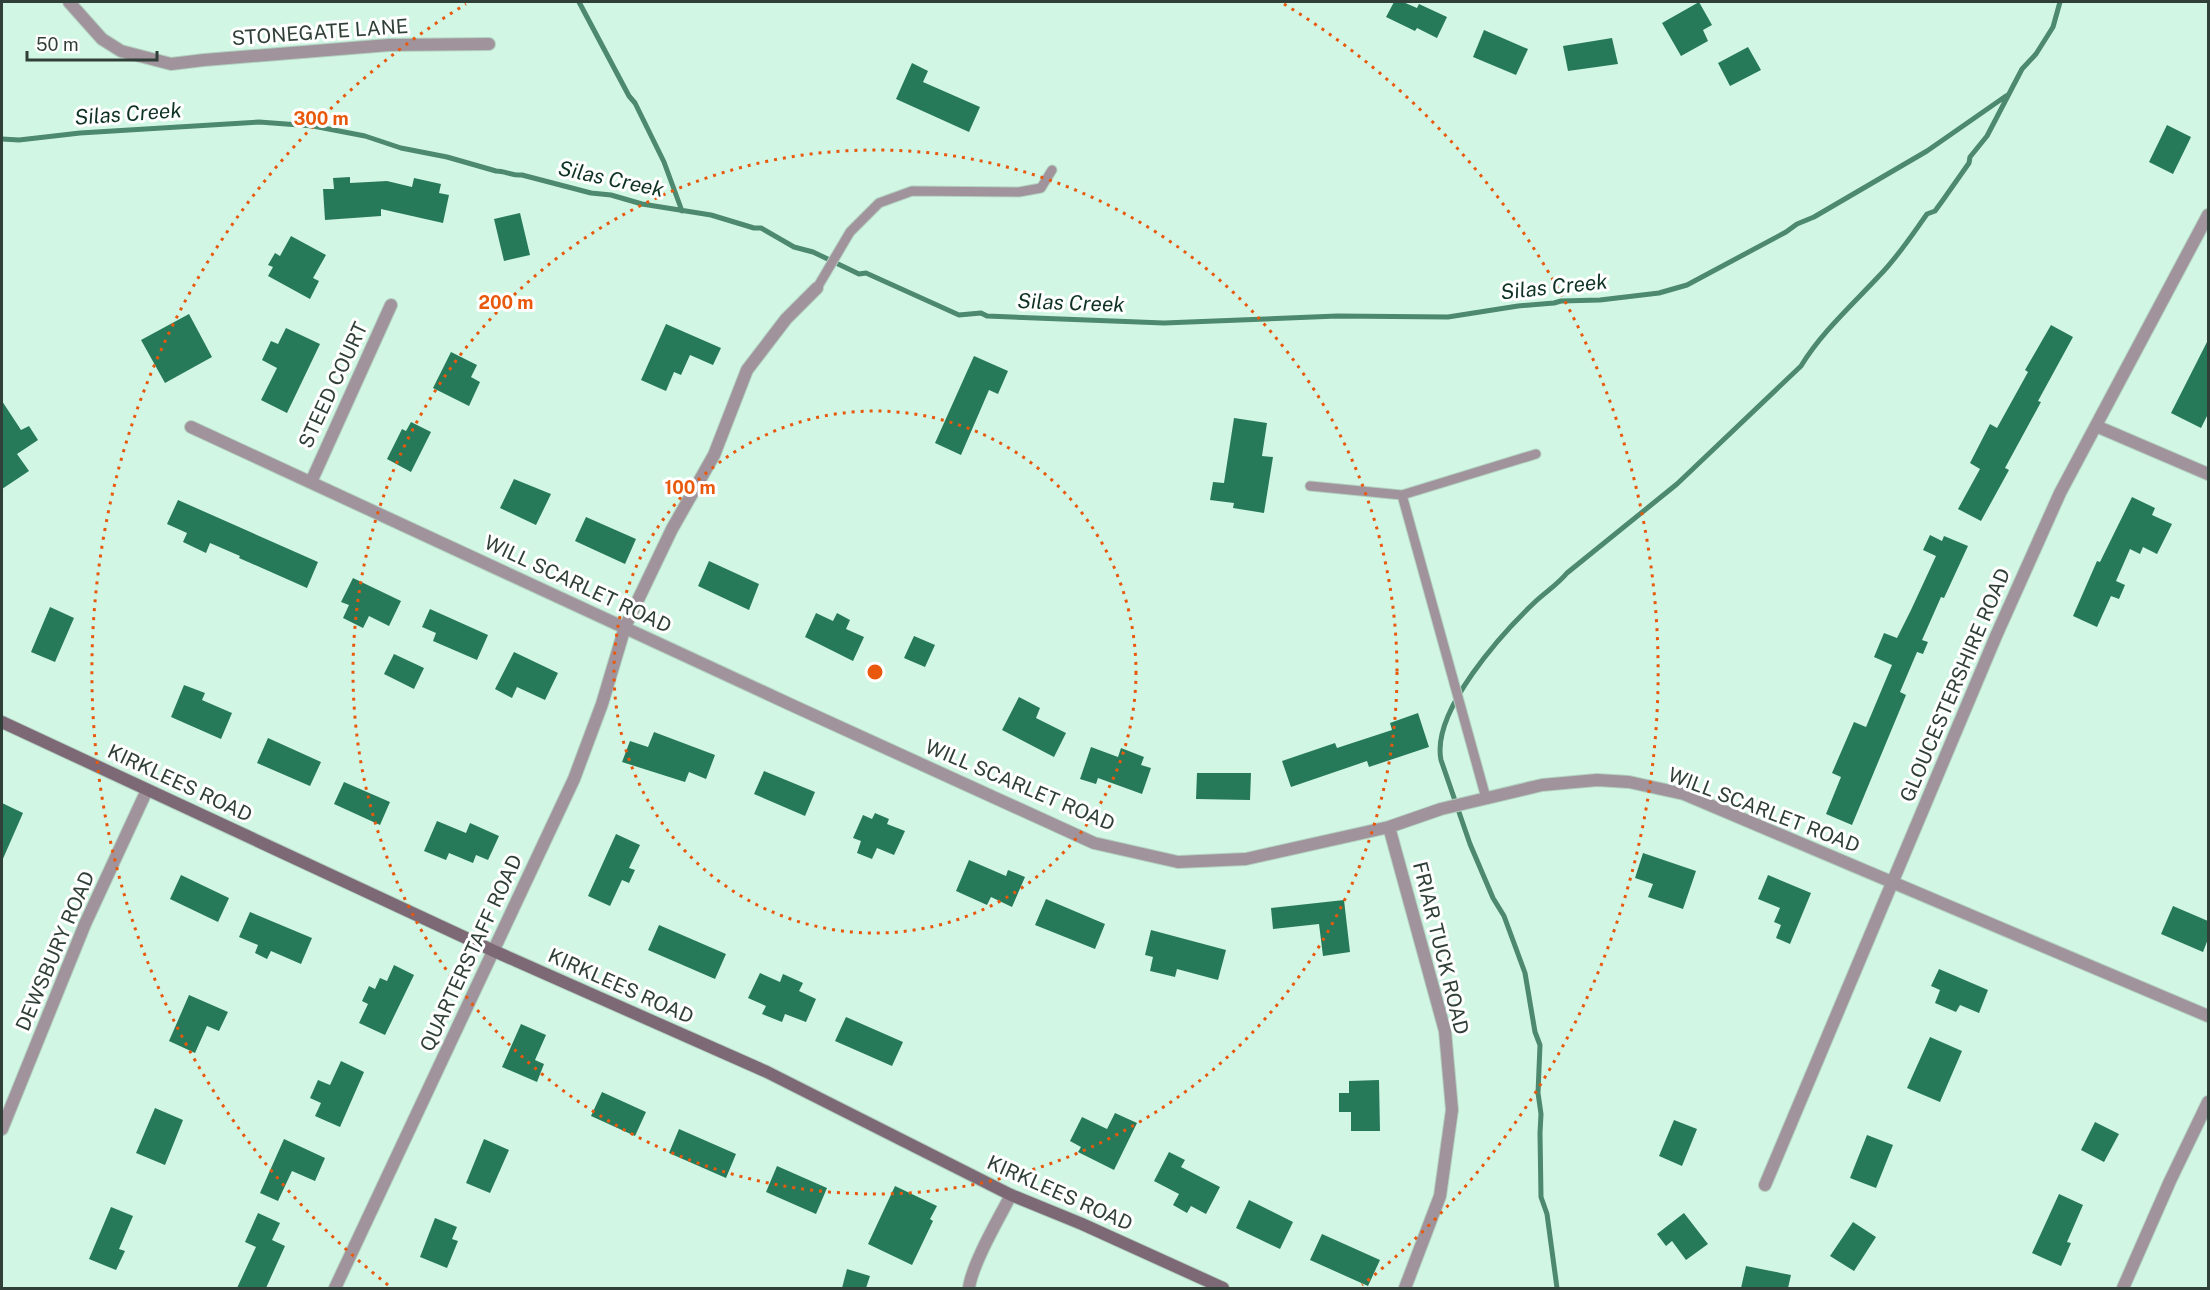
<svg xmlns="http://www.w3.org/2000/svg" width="2210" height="1290" font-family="'Public Sans',sans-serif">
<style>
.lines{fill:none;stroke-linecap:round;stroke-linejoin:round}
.stream{stroke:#4d896e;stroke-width:5}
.building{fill:#277a59}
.lane-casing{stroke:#b2d1c1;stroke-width:11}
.street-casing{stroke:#b2d1c1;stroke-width:14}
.secondary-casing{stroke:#b2d1c1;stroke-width:14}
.lane{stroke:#a1939b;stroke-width:9}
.street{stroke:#a1939b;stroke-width:12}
.secondary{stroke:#7c6975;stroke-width:12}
.ring{fill:none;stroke:#e8590c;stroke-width:3;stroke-dasharray:3 6}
.labels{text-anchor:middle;stroke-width:6;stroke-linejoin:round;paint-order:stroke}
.street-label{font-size:20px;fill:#303f37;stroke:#fff}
.water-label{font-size:21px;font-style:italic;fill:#0e3324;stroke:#fff}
.centre{fill:#e8590c;stroke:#fff;stroke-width:3}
.ring-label{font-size:18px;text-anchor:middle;font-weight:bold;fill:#e8590c;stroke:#fff;stroke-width:6;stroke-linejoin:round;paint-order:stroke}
</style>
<rect width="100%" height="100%" fill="#d2f6e4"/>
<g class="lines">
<path class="stream" d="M579,2l50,94 6,7 29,59 18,49
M2,139l17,1 61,-7 179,-11 54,4 52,10 36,12 46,9 49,14c9,0 17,5 26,4l69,18 20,2 31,9 69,11 43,13h7l33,19 19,5 46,22 7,-1 93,42 22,-2 6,3 177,7 173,-7 111,1 70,-11 36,-3 7,-2 39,-1 59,-7 28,-8 99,-53 11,-8 17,-7 113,-66 79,-55
M1557,1288l-10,-74 -6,-17 -1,-64 1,-19 -3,-21 2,-48 -5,-13 -10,-59 -21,-57 -11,-18 -23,-54 -29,-84c-10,-49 62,-128 95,-159 11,-10 22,-17 31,-28l110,-89 124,-118c20,-33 51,-61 78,-90 18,-18 33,-41 48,-62l8,-3 8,-11 26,-37 1,-6 17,-21 35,-67 14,-15 17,-27 7,-25"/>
</g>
<path class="building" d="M1394,2h9l14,6 2,-4 28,13 -10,21 -20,-10 -2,3 -29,-14z
M1699,2l13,23 -9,5 5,11 -27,15 -19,-33z
M1484,30l44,19 -12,26 -43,-18z
M1612,38l6,26 -50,7 -5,-25z
M1748,47l13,23 -31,16 -12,-23z
M912,63l16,8 -5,11 57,25 -11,25 -73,-33z
M2167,125l24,12 -18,37 -24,-12z
M350,177v6l37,-2 25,6 2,-9 27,6 -2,9 10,2 -6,28 -62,-14v7l-56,4 -2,-31h11l-1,-11z
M520,213l10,42 -26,6 -10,-42z
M291,236l35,19 -13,23 6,3 -9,18 -42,-23 5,-9 -5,-2 7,-12 5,3z
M189,314l23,43 -47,26 -24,-43z
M666,324l55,24 -8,17 -23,-10 -9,20 -7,-3 -8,19 -25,-11z
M2051,325l22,12 -35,64 3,1 -36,66 4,2 -28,51 -23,-12 22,-40 -10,-6 20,-39 7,4 31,-56 -3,-2z
M286,328l34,16 -33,69 -26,-13 16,-32 -15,-8 9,-19 7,3z
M2208,340v74l-7,14 -30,-15z
M451,352l26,13 -6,12 9,5 -11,24 -36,-18z
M974,356l34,15 -10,23 -9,-4 -28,65 -26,-12z
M2,401l19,29 8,-4 9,14 -21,14 12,17 -27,18z
M1234,418l33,5 -5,33 11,1 -9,56 -31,-5 1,-5 -24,-3 3,-18 11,1z
M411,422l20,10 -20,40 -24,-13 15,-30 4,2z
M514,479l37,15 -15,31 -36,-17z
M2132,497l23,11 -3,7 20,9 -15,30 -14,-7 -3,7 -10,-5 -14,32 9,4 -6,14 -8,-3 -14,31 -24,-11 24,-55 3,1z
M178,500l140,62 -11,26 -68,-30 1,-2 -30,-13 -4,10 -23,-11 4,-9 -20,-9z
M586,517l50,22 -11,25 -50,-23z
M1930,535l12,6 2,-5 24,10 -24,52 -3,-1 -19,43 6,2 -5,12 -6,-2 -17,40 6,3 -54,130 -26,-11 15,-37 -9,-4 22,-51 12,5 26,-62 -18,-8 10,-24 13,5 14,-28 25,-54 -13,-6z
M709,561l50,23 -10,26 -51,-24z
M353,578l48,23 -12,25 -20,-10 -6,12 -20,-10 6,-13 -8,-3z
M50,607l24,11 -19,44 -24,-10z
M430,609l58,26 -11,25 -44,-19 3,-8 -14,-6z
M816,613l17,8 4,-8 13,7 -4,9 18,8 -11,24 -48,-24z
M914,636l21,9 -10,22 -21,-9z
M514,652l44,21 -13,27 -28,-13 -5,11 -17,-9z
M394,654l30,14 -10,21 -30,-15z
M184,685l21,8 -3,7 30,13 -11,26 -50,-22z
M1019,697l21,11 -4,10 30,15 -12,24 -52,-27z
M1418,713l11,34 -60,20 -2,-6 -76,26 -9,-26 53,-18 2,5 55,-18 -2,-7z
M654,732l61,23 -9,24 -17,-7 -4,10 -63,-20 8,-21 18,6z
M268,738l53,24 -11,24 -53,-23z
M1091,747l27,10 3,-9 23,9 -3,8 10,3 -9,26 -44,-16 -2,6 -16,-5z
M764,771l51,21 -10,24 -51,-22z
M1197,773h54l-1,27 -54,-1z
M344,782l46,20 -10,23 -46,-21z
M2,803l21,10 -21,48z
M875,813l14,6 -2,5 18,7 -11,24 -17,-7 -5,11 -15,-6 4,-12 -8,-3 10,-23 9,4z
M437,821l29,12 4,-10 29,13 -11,24 -12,-5 -3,8 -24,-10 -3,7 -22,-9z
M616,834l24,11 -11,23 6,2 -6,13 -7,-3 -12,26 -22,-10z
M1643,853l53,18 -13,38 -35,-12 5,-13 -18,-6z
M969,860l37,16 2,-6 17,7 -13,30 -21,-10 -4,8 -31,-14z
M181,875l48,23 -11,24 -48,-23z
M1768,875l43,18 -21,51 -14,-6 5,-13 -7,-3 6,-14 -22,-9z
M1046,899l59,25 -10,25 -60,-24z
M1344,900l6,52 -27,4 -4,-32 -46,5 -2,-21z
M2173,906l35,15v18l-5,13 -42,-18z
M250,912l62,26 -11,26 -30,-13 -4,8 -12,-6 3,-8 -19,-8z
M659,925l67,29 -11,25 -67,-29z
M1151,930l75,20 -8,30 -41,-11 -2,8 -25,-6 3,-14 -8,-2z
M394,965l20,10 -29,60 -26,-12 9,-19 -6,-3 7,-15 6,3 5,-11 7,3z
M1939,969l49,21 -9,23 -19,-8 -4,7 -21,-9 5,-13 -9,-4z
M760,973l20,9 3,-8 20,9 -4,8 17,8 -10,23 -21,-8 -3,8 -20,-8 4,-8 -18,-8z
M189,995l39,17 -9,19 -12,-5 -12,27 -26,-12z
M846,1017l57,25 -11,24 -57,-25z
M521,1024l25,11 -11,25 9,4 -7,18 -35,-15z
M1930,1037l32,14 -22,51 -33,-14z
M341,1061l23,11 -24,55 -25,-11 6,-13 -11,-5 8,-18 12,5z
M1379,1080l1,51h-29v-19h-12v-19h10v-12z
M602,1092l44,20 -11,24 -44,-20z
M155,1108l28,12 -18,45 -29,-12z
M1115,1113l22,10 -23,47 -36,-18 3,-5 -11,-6 12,-24 25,12z
M1674,1120l23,9 -15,37 -23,-10z
M2095,1122l24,12 -15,28 -23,-12z
M679,1129l57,25 -10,24 -57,-25z
M1867,1135l26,10 -17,43 -26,-10z
M284,1139l41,19 -10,23 -23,-10 -14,30 -18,-8z
M484,1139l25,11 -19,43 -24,-10z
M1169,1152l16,8 -4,7 39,20 -14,27 -15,-8 -4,7 -14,-8 6,-11 -25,-13z
M777,1166l50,22 -11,26 -50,-22z
M895,1186l42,20 -7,13 3,2 -21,44 -44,-21z
M2059,1194l24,11 -16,37 4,1 -10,23 -29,-13z
M1249,1200l44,22 -13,27 -44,-21z
M111,1207l22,9 -14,33 6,2 -9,19 -27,-11z
M258,1213l22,10 -8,17 13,6 -19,42h-29l19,-41 -11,-5z
M1684,1213l24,31 -22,16 -14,-19 -6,5 -9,-12z
M435,1218l22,9 -5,12 6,2 -11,27 -27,-11z
M1853,1222l23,15 -22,34 -24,-15z
M1322,1234l58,26 -12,26 -58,-26z
M1746,1266l45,9 -3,13h-47z
M847,1269l23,7 -4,12h-24z"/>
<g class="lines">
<defs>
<path id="lane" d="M817,288l33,-56 29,-29 33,-12 107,1 22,-4 11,-18
M1310,486l92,9 84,303
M1402,495l134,-41"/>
<path id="street" d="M69,2l33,37 19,12 50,13 33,-4 185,-15 100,-1
M2096,426l112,48
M191,427l607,281 296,135 84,19 68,-3 143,-32 52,-18 101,-24 55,-5 32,2 55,12 524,222
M311,482l80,-177
M1389,827l56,204 7,79 -12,86 -35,92
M2,1129l83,-205 62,-134
M1765,1185l231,-549 64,-143 148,-278
M335,1288l239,-509 28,-75 23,-77 47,-98 42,-74 33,-85 39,-51 31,-31
M969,1288c3,-24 30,-70 42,-93
M2123,1288l47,-107 38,-79"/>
<path id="secondary" d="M2,722l492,229 273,121 244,123 71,29 141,64"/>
</defs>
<use href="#lane" class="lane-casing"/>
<use href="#street" class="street-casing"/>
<use href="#secondary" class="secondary-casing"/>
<use href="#lane" class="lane"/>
<use href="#street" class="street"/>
<use href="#secondary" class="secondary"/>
</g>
<g class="ring">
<circle cx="875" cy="672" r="261"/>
<circle cx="875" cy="672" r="522"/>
<path d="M388 1285A783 783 0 0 1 466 4M1284 4A783 783 0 0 1 1362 1285"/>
</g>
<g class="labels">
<g class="street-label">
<text transform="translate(320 32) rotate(-4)" y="7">STONEGATE LANE</text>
<text transform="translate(333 385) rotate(-65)" y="7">STEED COURT</text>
<text transform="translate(578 584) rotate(25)" y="7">WILL SCARLET ROAD</text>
<text transform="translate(1955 685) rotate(-67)" y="7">GLOUCESTERSHIRE ROAD</text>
<text transform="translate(180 783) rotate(25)" y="7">KIRKLEES ROAD</text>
<text transform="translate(1020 785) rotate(23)" y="7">WILL SCARLET ROAD</text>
<text transform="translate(1764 810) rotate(21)" y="7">WILL SCARLET ROAD</text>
<text transform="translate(1441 948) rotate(76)" y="7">FRIAR TUCK ROAD</text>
<text transform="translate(55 951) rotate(-67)" y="7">DEWSBURY ROAD</text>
<text transform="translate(471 953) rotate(-65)" y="7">QUARTERSTAFF ROAD</text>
<text transform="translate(621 986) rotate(24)" y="7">KIRKLEES ROAD</text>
<text transform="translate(1060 1193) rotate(24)" y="7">KIRKLEES ROAD</text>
</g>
<g class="water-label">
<text transform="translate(128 114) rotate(-4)" y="7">Silas Creek</text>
<text transform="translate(611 179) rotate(12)" y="7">Silas Creek</text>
<text transform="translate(1554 287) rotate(-6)" y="7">Silas Creek</text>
<text transform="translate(1071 303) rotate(2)" y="7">Silas Creek</text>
</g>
</g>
<circle cx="875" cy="672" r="9" class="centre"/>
<g class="ring-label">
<text x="321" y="125">300 m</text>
<text x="506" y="309">200 m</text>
<text x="690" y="494">100 m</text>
</g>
<rect width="2210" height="1290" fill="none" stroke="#303f37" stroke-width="6"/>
<path d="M27 51v9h130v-9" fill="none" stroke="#303f37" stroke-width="3"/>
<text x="36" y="51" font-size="18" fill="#303f37" stroke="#ffffff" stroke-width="4.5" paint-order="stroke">50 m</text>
</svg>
